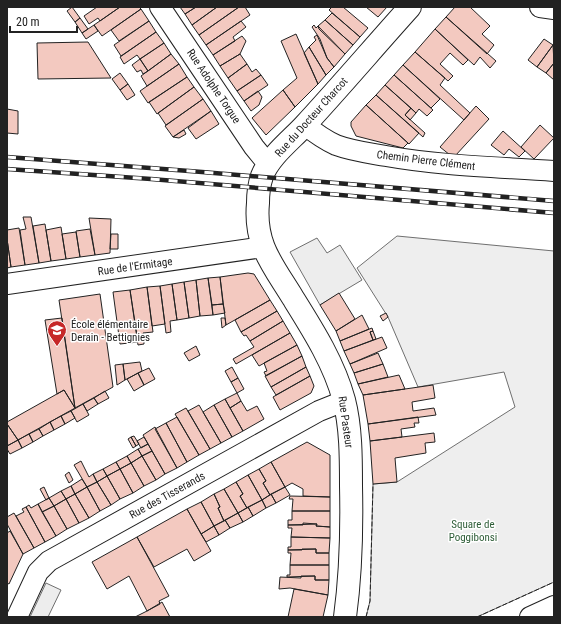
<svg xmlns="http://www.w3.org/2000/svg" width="561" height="624" font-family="'Roboto Condensed',sans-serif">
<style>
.green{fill:#eee;stroke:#6f6f6f}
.parking{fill:#ededed;stroke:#6f6f6f}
.building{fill:#f3c9c0;stroke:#222}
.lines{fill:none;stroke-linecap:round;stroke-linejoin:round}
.street-casing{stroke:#222;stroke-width:22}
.secondary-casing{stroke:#222;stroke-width:24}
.street{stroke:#fff;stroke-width:20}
.secondary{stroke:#fff;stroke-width:22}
.rail-casing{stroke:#222;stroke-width:4.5}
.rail{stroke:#fff;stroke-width:3;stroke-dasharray:9;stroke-linecap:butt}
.fence{stroke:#222;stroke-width:1;stroke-dasharray:5 2;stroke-linecap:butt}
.labels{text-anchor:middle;stroke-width:3;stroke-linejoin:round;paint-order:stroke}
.street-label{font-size:11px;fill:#222;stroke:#fff}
.poi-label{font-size:11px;fill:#222;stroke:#fff;text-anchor:start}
.park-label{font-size:11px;fill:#2f5e38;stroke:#fff}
</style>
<rect width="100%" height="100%" fill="#fff"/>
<path class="green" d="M397,236l157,15v331l-77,35h-111l4,-16 3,-117 24,-2 118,-75 -11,-35 -86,15 -30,-70 -31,-49z"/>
<path class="parking" d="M317,238l10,15 13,-8 22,35 -42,25 -30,-53z
M46,583l15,7 -13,27h-18z"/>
<path class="building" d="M72,7l8,11 -5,4 -8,-11z
M97,7h23l-20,14 -2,-3 -9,6 -5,-8z
M120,7h19l2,2 -39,27 -8,-11z
M180,7h16l-11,7z
M196,7h21l-25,18 -7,-11z
M217,7h22l-40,28 -7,-10z
M239,7h6l5,8 -44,30 -7,-10z
M332,7h11l25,21 -8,9 -31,-27z
M366,7h21l-9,10z
M455,7h15l20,19 -8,8 12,11 -7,9 -41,-37z
M141,9l8,12 -30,20 -8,-11z
M332,13l28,24 -7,8 -28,-25z
M446,17l50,44 -6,7 -10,-11 -6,8 -39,-36z
M80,18l8,11 -6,4 -7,-11z
M325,20l28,25 -8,9 -26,-25 -1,-3z
M149,21l7,11 -35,24 -7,-11z
M241,21l5,6 -13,10 2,4 -22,14 -7,-10z
M94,25l4,6 -12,8 -4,-6z
M314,25l2,3 2,-2 27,28 -11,13 -7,-9 -7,-19 -8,-12z
M435,29l33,31 -5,5 -13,-12 -10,11 13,12 -5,5 -33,-29z
M156,32l8,11 -24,16 -3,-4 -13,9 -4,-7z
M296,34l22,50 -23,23 -12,-17 14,-12 -16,-37z
M317,35l10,23 7,9 -8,8 -17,-28 7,-7 -2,-3z
M242,36l4,5 -6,13 -20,12 -7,-11z
M544,39l9,6 -16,22 -9,-7z
M88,42l23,36 -73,1 -1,-36z
M164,43l7,11 -23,17 -8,-12z
M553,45l1,18 -8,10 -9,-6z
M309,47l17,28 -8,9 -14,-31z
M415,52l30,26 -5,7 30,28 -6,7 -61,-55z
M171,54l8,10 -32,22 -6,-10z
M240,54l7,10 -19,14 -8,-12z
M140,59l8,12 -5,3 -2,-4 -4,2 -5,-7z
M554,63v17l-8,-7z
M179,64l8,13 -39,26 -8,-12z
M247,64l5,8 4,-3 5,6 -24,16 -9,-13z
M403,65l37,34 -9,9 -37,-33z
M120,73l8,11 -8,6 -8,-11z
M261,75l7,10 -24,16 -7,-10z
M394,75l39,35 -6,6 -8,-7 -3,4 -31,-28z
M187,77l7,10 -37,27 -8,-12z
M128,84l7,11 -8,5 -7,-10z
M385,85l26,23 -6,7 20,18 -2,4 -47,-42z
M194,87l9,12 -37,26 -8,-12z
M283,90l12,17 -29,28 -14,-17z
M258,91l4,6 -3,8 -8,6 -7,-10z
M376,95l43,38 -10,11 -43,-39z
M203,99l8,12 -38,26 -8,-11z
M366,105l42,38 -5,5 -47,-12 -5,-10v-4z
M476,106l13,13 -34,37 -5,-1 -10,-8z
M411,108l5,5 -6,7 -5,-5z
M7,109l11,2v23l-11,-1z
M211,111l8,13 -23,15 -8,-11z
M540,125l14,13 -20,21 -13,-12z
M184,130l2,4 -7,4 -6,-1z
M503,131l22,20 -6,6 -10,-8 -5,6 -13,-10z
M23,217h8l8,46 -14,2 -5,-35 6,-1z
M89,218l22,1 -1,34 -15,2z
M45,224l6,37 -12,2 -6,-37z
M61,227l5,32 -15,2 -5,-31z
M19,228l6,37 -14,2 -4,-28v-9z
M90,229l5,26 -15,2 -4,-26z
M76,232l4,25 -14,2 -4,-25z
M111,234h7v15h-8z
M7,239l4,28 -4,1z
M248,273l6,1 16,26 -44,25 -6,-48z
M220,277l3,27 -11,1 -4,-27z
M208,278l5,37 -13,1 -4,-36z
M196,280l4,36 -11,2 -5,-36z
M184,282l5,36 -12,2 -5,-36z
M172,284l5,36 -7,1 1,11 -5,1 -6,-47z
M160,286l5,38 -13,2 -5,-39z
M147,287l6,45 -10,1 1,11 -6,1 -8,-55z
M130,290l8,52 -18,2 -7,-52z
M339,293l16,26 -19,12 -16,-26z
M100,294l13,93 -38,21 -16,-108z
M270,300l7,11 -36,21 -6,-12z
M223,304l2,9 -12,2 -1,-10z
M277,311l6,10 -33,20 -4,-6 -2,1 -3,-4z
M386,313l2,4 -5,4 -3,-5z
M362,315l7,14 -29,12 -4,-10z
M62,318l13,90 -11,-18 -7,4 -12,-74z
M221,318h4l1,7 -4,3z
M283,321l7,12 -54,31 -3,-5 21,-12 -4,-6z
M372,328l1,3 -3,1 3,8 -29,11 -4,-10z
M373,331l3,8 -3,1 -3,-8z
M290,333l7,12 -38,21 -7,-11z
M382,337l5,11 -37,16 -6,-13z
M297,345l5,11 -36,20 -2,-4 3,-1 -3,-8z
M196,346l4,9 -11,6 -5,-8z
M378,353l5,11 -29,9 -4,-9z
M302,356l4,11 -35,20 -6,-11z
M140,362l2,9 -17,9 -2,-16z
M123,364l2,16 -8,5 -2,-20z
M383,364l5,13 -30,7 -4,-11z
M232,367l6,11 -7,4 -6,-11z
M306,367l4,9 -34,19 -5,-8z
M149,368l6,11 -11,6 -6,-12z
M138,373l6,12 -10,6 -7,-12z
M399,375l6,14 -42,6 -5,-11z
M310,376l4,10 -3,7 -31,17 -7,-13z
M238,378l6,11 -7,4 -6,-11z
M433,385l2,13 -23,4 1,9 21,-3 2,7 -68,9 -5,-29z
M64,390l11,18 -57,32 -11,-16v-2z
M105,391l4,7 -11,6 -4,-6z
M237,393l4,8 -11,7 -5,-9z
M94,398l4,6 -11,7 -4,-7z
M225,399l18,32 -11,6 -18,-32z
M241,401l6,10 10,-5 7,13 -21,12 -13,-23z
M83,404l6,11 -12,7 -6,-11z
M199,405l22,38 -11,6 -22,-38z
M214,405l18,32 -11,6 -18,-31z
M186,408l24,41 -11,6 -24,-41z
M71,411l4,7 -10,6 -4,-8z
M61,416l4,8 -11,6 -4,-8z
M177,417l22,38 -12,7 -21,-39z
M418,417l1,6h-5l1,4 -14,2 1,8 -32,4 -2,-17z
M50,422l4,8 -11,6 -4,-7z
M166,423l21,39 -10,6 -22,-39z
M7,424l11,16 -11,6z
M155,427l22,41 -12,6 -22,-39z
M39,429l4,7 -10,6 -4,-8z
M434,433l1,9 -10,1 1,10 -31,5 2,24 -24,2 -3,-43z
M29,434l4,8 -11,6 -4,-8z
M134,436l5,8 -3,2 -5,-9z
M131,437l5,9 -3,2 -5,-9z
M144,437l4,7 -7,4 -4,-7z
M18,440l4,8 -12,6 -3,-5v-3z
M307,442l23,13v42l-27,-1v-7l-11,-6 -7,4 -14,-25z
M148,444l4,7 -10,5 -4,-7z
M138,449l4,7 -11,7 -4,-7z
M152,451l13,23 -9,6 -14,-24z
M127,456l4,7 -11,6 -4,-7z
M142,456l14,24 -12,6 -13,-23z
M81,461l8,16 4,-3 4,8 -10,5 -13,-22z
M116,462l4,7 -13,7 -4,-7z
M271,462l14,25 -15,8 -7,-12 3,-2 -7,-12z
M131,463l13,23 -11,7 -13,-24z
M103,469l4,7 -10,6 -4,-8z
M120,469l13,24 -13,6 -13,-23z
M259,469l7,12 -3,2 7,12 -8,5 -14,-25z
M69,472l4,8 -4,3 -4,-8z
M248,475l14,25 -15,8 -7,-12 3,-2 -7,-12z
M107,476l13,23 -9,6 -14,-23z
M82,479l5,8 -12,7 -4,-8z
M97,482l14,23 -11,6 -13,-24z
M236,482l7,12 -3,2 7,12 -9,5 -14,-24z
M71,486l4,8 -9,5 -5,-8z
M44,487l5,11 -3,2 -6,-11z
M87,487l13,24 -11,7 -14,-24z
M285,487l5,8 -14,8 -5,-9z
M224,489l14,24 -14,8 -6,-13 2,-1 -6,-13z
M61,491l5,8 -12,7 -5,-8z
M75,494l14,24 -10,5 -13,-24z
M214,494l6,13 -2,1 6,13 -10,5 -13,-24z
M271,494l5,9 -10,5 -4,-8z
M290,496l40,1v14h-38l1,-12h-4z
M49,498l5,8 -12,6 -4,-8z
M66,499l13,24 -12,6 -13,-23z
M262,500l4,8 -13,8 -5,-9z
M201,502l13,24 -13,8 -14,-25z
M38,504l18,32 -11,6 -19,-35 3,-2 2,3z
M54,506l13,23 -11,7 -14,-24z
M26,507l19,35 -11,6 -18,-32 8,-4 -2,-3z
M248,507l5,9 -10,6 -5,-9z
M187,509l24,42 -17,10 -7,-12 -33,18 -17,-30z
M292,511h38v16l-14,-1 1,-2 -29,1v-5h4z
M14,513l20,35 -11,6 -16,-30v-7z
M238,513l5,9 -13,6 -5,-8z
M225,520l5,8 -11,7 -5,-9z
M303,523l14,1 -1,2 14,1v11l-39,-1 1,-9h-4v-3h15z
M214,526l5,9 -13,7 -5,-8z
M10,531l13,23 -14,30 -2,-1v-50z
M137,537l32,59 -10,5 1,3 -13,7 -18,-35 -22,13 -15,-27z
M291,537l39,1 -1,15h-13v-4l-28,1v-3h3z
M302,549h14v4h13v12h-39l1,-12h-3v-3h14z
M290,565h39v15h-14v-4l-28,1v-2h3z
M301,576h14v4h14l-1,15 -38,-7 -11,1 1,-12 21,1z
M294,589l34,6 -5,22h-35z
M162,602l8,15h-35l12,-6z"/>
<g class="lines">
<defs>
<path id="street" d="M160,7l94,140 14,17
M540,7l14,2
M305,125c10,8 20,15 31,20 16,6 33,8 50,11 56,10 112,11 168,15
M7,284l256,-37
M17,617l21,-45 11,-11 270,-150 25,-10
M530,617l24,-11"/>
<path id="secondary" d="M345,617c6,-44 7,-87 6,-131 0,-28 0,-59 -7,-86 -10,-37 -31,-70 -51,-102 -20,-33 -39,-53 -35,-95 0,-9 1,-18 4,-27 8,-20 28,-35 42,-50 36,-39 70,-79 106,-119"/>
</defs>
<use href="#street" class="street-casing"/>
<use href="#secondary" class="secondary-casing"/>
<use href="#street" class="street"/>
<use href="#secondary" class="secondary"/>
<defs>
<path id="rail" d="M7,157l195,15 352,29
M7,169l144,10 403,34"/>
</defs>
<use href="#rail" class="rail-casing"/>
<use href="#rail" class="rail"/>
<path class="fence" d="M366,617l4,-16 3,-117
M477,617l77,-35"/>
</g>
<defs>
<symbol id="school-pin" viewBox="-11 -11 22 30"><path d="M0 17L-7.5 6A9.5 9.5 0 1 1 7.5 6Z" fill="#c62828" stroke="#fff"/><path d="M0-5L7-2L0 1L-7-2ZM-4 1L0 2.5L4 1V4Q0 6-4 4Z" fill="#fff"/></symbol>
</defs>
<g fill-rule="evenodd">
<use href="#school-pin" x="46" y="319" width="22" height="30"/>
</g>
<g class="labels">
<g class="street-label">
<text transform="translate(214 86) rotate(56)" y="4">Rue Adolphe Torgue</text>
<text transform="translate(311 117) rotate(-48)" y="4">Rue du Docteur Charcot</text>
<text transform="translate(426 160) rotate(7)" y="4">Chemin Pierre Clément</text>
<text transform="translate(135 266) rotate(-8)" y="4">Rue de l'Ermitage</text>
<text transform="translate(346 422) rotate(82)" y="4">Rue Pasteur</text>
<text transform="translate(167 495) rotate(-29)" y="4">Rue des Tisserands</text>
</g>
<g class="poi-label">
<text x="71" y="328">École élémentaire<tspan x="71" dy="13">Derain - Bettignies</tspan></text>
</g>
<g class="park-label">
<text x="473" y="528">Square de<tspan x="473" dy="13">Poggibonsi</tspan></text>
</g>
</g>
<rect width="561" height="624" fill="none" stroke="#222222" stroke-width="16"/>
<path d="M10 26v6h67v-6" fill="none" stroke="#222222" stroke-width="2"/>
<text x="16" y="26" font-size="12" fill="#222222" stroke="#ffffff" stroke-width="3" paint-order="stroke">20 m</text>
</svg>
